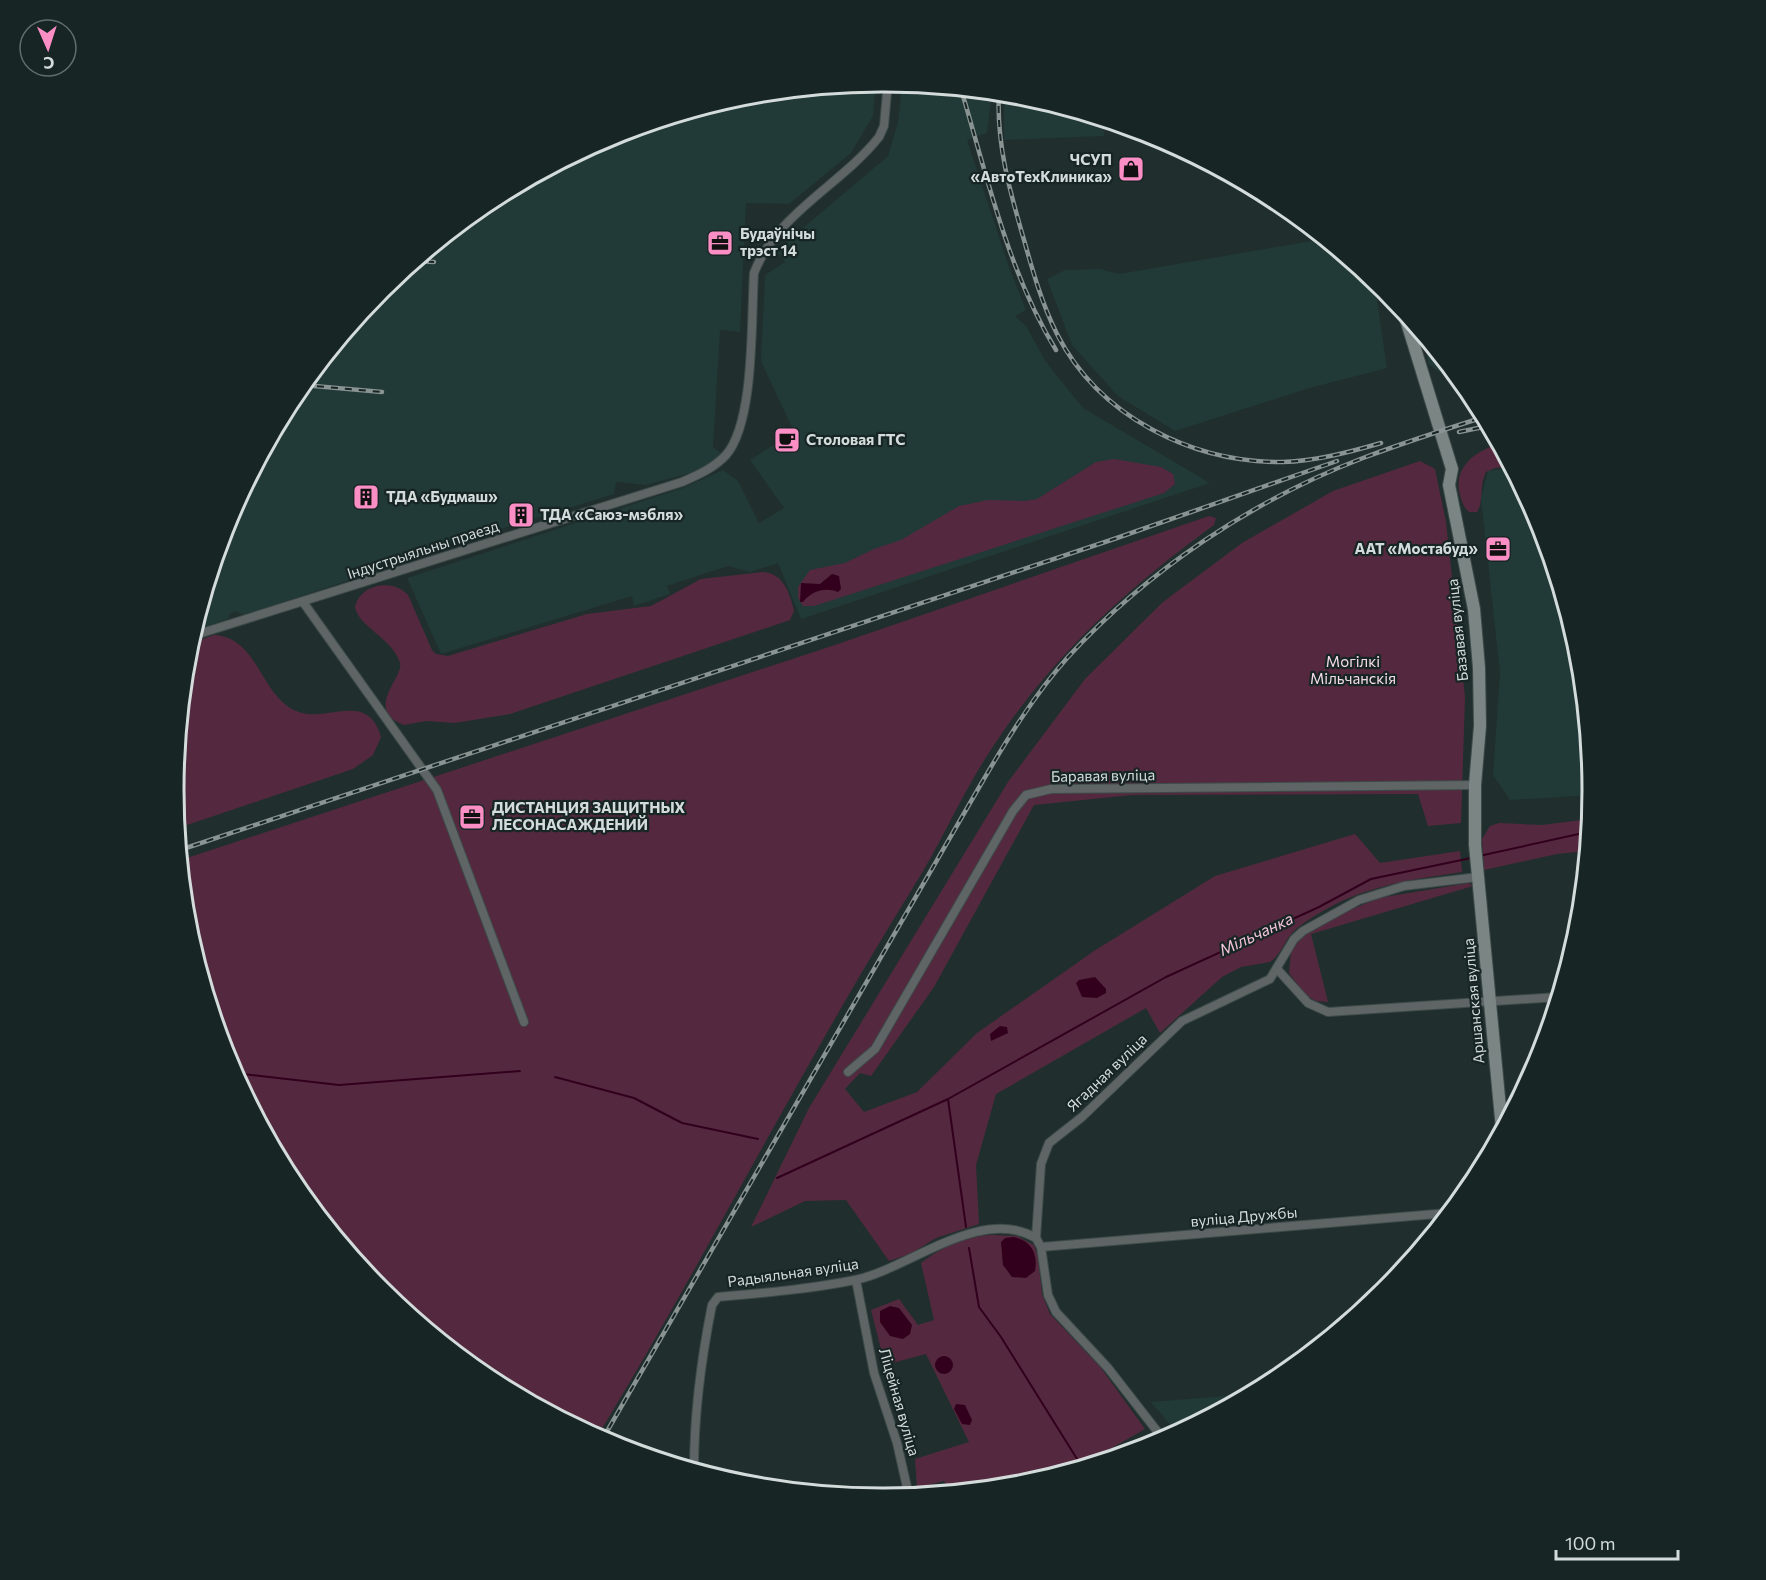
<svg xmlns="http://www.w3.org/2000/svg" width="1766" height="1580" font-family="Commissioner,sans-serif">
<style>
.built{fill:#213937}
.green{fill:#54293f}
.water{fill:#32001d}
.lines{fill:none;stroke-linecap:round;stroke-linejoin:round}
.stream{stroke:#32001d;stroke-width:2}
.street-casing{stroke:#3d4b49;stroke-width:10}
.secondary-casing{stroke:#3d4b49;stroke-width:14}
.street{stroke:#5e6564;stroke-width:8}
.secondary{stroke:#7a8584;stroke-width:12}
.rail-casing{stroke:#889392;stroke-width:4.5}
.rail{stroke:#172524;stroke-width:2;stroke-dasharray:7;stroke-linecap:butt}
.labels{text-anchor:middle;stroke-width:4.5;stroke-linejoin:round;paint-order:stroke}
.poi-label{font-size:15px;font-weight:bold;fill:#d3dcdb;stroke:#172524;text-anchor:start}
.street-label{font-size:15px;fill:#d3dcdb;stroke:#172524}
.park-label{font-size:15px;fill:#f4dce6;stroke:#172524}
.water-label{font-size:16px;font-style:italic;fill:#f4c5da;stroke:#172524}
.rim{fill:none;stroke:#d3dcdb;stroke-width:3}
</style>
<rect width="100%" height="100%" fill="#202f2d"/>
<path class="built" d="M876,82l-3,34 -22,37 -62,51 -43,-1 -6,129 -20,-2 -7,117 8,6 -5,6 -15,11 -55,15 -30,-3 -2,12 -194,60 -10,6 -166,55 -9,-4 -5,3 -2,5 -34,11 34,-112 66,-122 88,-108 107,-88 123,-65 133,-40z
M902,83l90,9 -5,41 -20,7 42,127 17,43 -11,6 11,10 20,36 37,46 127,75 -409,136 -23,-56 -28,9 -22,-6 -61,20 3,8 -36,12 -2,-10 -191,58 -34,-76 276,-90 40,-18 15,11 21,42 25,-15 -34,-48 44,-28 -33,-71 4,-86 20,-13 -9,-11 112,-95 10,-34z
M1004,93l18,2 81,24 1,17 -100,4z
M1323,239l51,41 13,88 -77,20 -135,43 -57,-35 -46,-51 -25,-66 18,-9 35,-1 19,5z
M1426,339l45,56 -43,-31z
M1511,468l27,51 40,133 14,143 -82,5 -17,-25 7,-102 -19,-175 7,-27z
M1250,1394l-73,39 -26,-31z"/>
<path class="green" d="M1498,444l12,22 -15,2 -9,4c-7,12 -2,30 -9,40h-8c-6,-5 -8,-13 -10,-21 -4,-26 18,-40 39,-47z
M1114,459l47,8 12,7 2,10 -11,9 -350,113h-11l-5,-8v-11l12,-17 35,-7 29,-14 27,-9 58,-34 29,-6 37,1 12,-2 59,-37z
M1420,461l15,8 11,53 19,175 -4,126 -33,3 -10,-32 -286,1 -98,10 -100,182 -63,89 -11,-3 -15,16 19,23 53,-20 60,-59 117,-82 121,-75 140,-42 25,29 80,-12 2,21c-63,9 -114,17 -166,57 -11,9 -14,25 -26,33l-29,5 -19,10 -62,56 -14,-25 -150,86 -20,71 3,59 -43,14 -26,16 -21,7 -43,-61 -41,1 -54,26 58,-119 199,-326 77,-103 78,-77 79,-59 91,-52z
M1209,516l7,2 -2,7c-92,67 -168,137 -229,234 -26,41 -45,86 -71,127 -112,180 -207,370 -317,551l-108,-58 -108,-88 -88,-107 -65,-123 -40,-133 -7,-68 654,-215z
M763,572c20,1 27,21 31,39l-4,9 -280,94 -55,9 -29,-2 -22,4c-41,-15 0,-48 -4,-62 -8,-26 -41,-35 -45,-56 5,-23 38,-29 53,-12l24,55 4,4 12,2 139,-42 64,-8 50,-27z
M214,635c43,2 46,58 80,75 30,16 73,-22 87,27l-8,18 -20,14 -175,59 -4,-38 9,-88 8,-10c-4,-17 -8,-32 0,-49z
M1589,819l-3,32 -29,3 -73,16 -2,-31 8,-13 9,-3 43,2z
M1469,883l4,3 -162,48 17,68 -12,-1 -11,-6 -16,-22 2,-22 11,-14 43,-25 34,-14z
M991,1235l26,1 17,9 4,12 4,37 8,20 51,54 44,61 -42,24 3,7 -85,25 -71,7 -6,-11 -27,7 -2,-29 54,-17 -43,-88 -41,11 -14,-55 28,-11 19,26 16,-5 -13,-57c22,-17 43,-26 70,-28z"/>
<path class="water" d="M832,574l7,2 2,13 -3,3c-13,-5 -26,-1 -35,10h-3l1,-19 19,1z
M1095,977l11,12v4l-9,5 -15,-1 -6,-14 3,-3z
M1000,1026l7,1 1,6 -17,8 -1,-7z
M1014,1237c18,4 24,17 21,34l-9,7 -14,-1 -9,-12 -2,-23 4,-4z
M890,1306l9,2 13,17 -2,9 -7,5 -13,-3 -10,-14v-11z
M935 1365a9 9 0 1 1 18 0a9 9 0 1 1-18 0Z
M956,1404l9,1 7,15 -2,5 -8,-1 -8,-15z"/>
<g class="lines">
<path class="stream" d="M1479,856l109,-24
M234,1073l105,12 181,-14
M555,1077l79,21 48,25 76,16
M948,1099l18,128
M777,1178l171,-79 218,-122 153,-70 52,-28 100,-21
M969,1248l10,59 22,30 81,130"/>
<defs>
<path id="street" d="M1109,122h3
M303,602l134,188 87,232
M192,636l490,-154c16,-7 32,-14 44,-27 29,-33 25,-137 28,-182 24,-61 86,-87 125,-136l5,-11 4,-45
M1278,970l30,33 20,9 230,-15
M848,1072l27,-23 138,-238 13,-16 25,-6 424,-4
M1041,1247l407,-34
M856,1280l18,93 23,70 12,53
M1164,1440l-56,-72 -52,-56 -8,-17 -7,-48 -5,-9 5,-74 8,-21 33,-26 100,-96 88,-42 24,-40 9,-8 56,-31 45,-14 74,-9
M694,1470c0,-57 7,-110 18,-165l6,-8c46,-4 92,-8 137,-17 54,-11 125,-75 181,-42"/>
<path id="secondary" d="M1404,313l48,156 -3,16 25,124 5,59 1,58 -5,59v60l27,284"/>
</defs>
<use href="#street" class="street-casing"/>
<use href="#secondary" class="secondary-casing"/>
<use href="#street" class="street"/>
<use href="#secondary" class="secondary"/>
<defs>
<path id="rail" d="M961,89c26,87 47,183 95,261
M999,92c-3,51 11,100 25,148 9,32 18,64 33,94 42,83 136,129 226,128 33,-1 67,-10 98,-19
M415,261l19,1
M303,385l79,7
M1459,432l29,-6
M180,850l934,-311 223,-78
M602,1440l379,-656c25,-43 53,-89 87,-127 80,-87 185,-157 295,-199 40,-15 80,-28 121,-41"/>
</defs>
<use href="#rail" class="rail-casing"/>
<use href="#rail" class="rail"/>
</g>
<defs>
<symbol id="shop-square" viewBox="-11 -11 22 22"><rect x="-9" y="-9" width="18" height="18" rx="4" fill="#fb8fc5" stroke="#172524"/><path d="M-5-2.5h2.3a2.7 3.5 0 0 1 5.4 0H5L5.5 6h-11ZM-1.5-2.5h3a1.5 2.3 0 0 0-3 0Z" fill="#111"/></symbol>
<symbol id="office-square" viewBox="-11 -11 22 22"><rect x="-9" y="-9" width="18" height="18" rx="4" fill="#fb8fc5" stroke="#172524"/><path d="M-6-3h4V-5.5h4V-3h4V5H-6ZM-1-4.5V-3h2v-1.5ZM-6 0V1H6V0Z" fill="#111"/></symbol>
<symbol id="cafe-square" viewBox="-11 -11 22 22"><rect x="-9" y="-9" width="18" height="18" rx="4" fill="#fb8fc5" stroke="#172524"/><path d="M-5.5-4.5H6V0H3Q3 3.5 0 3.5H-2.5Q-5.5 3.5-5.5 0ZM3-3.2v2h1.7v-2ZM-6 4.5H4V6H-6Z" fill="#111"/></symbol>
<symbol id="building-square" viewBox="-11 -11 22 22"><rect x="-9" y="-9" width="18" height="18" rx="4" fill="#fb8fc5" stroke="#172524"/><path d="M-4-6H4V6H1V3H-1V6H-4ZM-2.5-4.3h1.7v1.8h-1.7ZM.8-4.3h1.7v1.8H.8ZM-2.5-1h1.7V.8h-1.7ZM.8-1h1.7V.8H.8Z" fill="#111"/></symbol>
</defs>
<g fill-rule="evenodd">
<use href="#shop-square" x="1116" y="154" width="30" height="30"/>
<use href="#office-square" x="705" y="228" width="30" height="30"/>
<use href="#cafe-square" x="772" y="425" width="30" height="30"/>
<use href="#building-square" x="351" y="482" width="30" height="30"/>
<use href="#building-square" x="506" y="500" width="30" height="30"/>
<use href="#office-square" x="1483" y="534" width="30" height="30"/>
<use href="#office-square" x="457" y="802" width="30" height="30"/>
</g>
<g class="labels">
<g class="poi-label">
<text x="1112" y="165" text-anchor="end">ЧСУП<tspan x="1112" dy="17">«АвтоТехКлиника»</tspan></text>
<text x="740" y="239">Будаўнічы<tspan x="740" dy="17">трэст 14</tspan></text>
<text x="806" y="445">Столовая ГТС</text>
<text x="386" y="502">ТДА «Будмаш»</text>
<text x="540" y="520">ТДА «Саюз-мэбля»</text>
<text x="1478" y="554" text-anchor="end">ААТ «Мостабуд»</text>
<text x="492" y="813">ДИСТАНЦИЯ ЗАЩИТНЫХ<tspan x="492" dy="17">ЛЕСОНАСАЖДЕНИЙ</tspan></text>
</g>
<g class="street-label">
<text transform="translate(423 550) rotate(-18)" y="5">Індустрыяльны праезд</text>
<text transform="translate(1458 630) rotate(-96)" y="5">Базавая вуліца</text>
<text transform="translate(1103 776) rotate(-1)" y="5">Баравая вуліца</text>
<text transform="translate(1474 1001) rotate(-95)" y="5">Аршанская вуліца</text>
<text transform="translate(1107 1073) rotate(-44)" y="5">Ягадная вуліца</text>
<text transform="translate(1244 1217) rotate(-5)" y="5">вуліца Дружбы</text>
<text transform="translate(793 1273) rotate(-8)" y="5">Радыяльная вуліца</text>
<text transform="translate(899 1402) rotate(74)" y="5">Ліцейная вуліца</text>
</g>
<g class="park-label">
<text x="1353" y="667">Могілкі<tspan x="1353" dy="17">Мільчанскія</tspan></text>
</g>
<g class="water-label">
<text transform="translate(1256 934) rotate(-25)" y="6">Мільчанка</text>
</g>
</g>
<path d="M0 0H1766V1580H0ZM882 92H884A698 698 0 0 1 1582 790V790A698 698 0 0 1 884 1488H882A698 698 0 0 1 184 790V790A698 698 0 0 1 882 92Z" fill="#172524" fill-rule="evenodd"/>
<path class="rim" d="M882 92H884A698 698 0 0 1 1582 790V790A698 698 0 0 1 884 1488H882A698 698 0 0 1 184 790V790A698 698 0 0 1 882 92Z"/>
<g transform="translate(48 48) rotate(177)"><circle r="28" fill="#172524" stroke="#626e6d" stroke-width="1.5"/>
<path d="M0-4.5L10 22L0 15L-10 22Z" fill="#fb8fc5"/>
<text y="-9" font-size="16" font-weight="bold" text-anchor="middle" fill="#d3dcdb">С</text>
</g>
<path d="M1556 1550v9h122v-9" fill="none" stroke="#d3dcdb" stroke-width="3"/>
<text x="1565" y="1550" font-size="18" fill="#d3dcdb" stroke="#172524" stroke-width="4.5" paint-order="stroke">100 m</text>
</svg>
